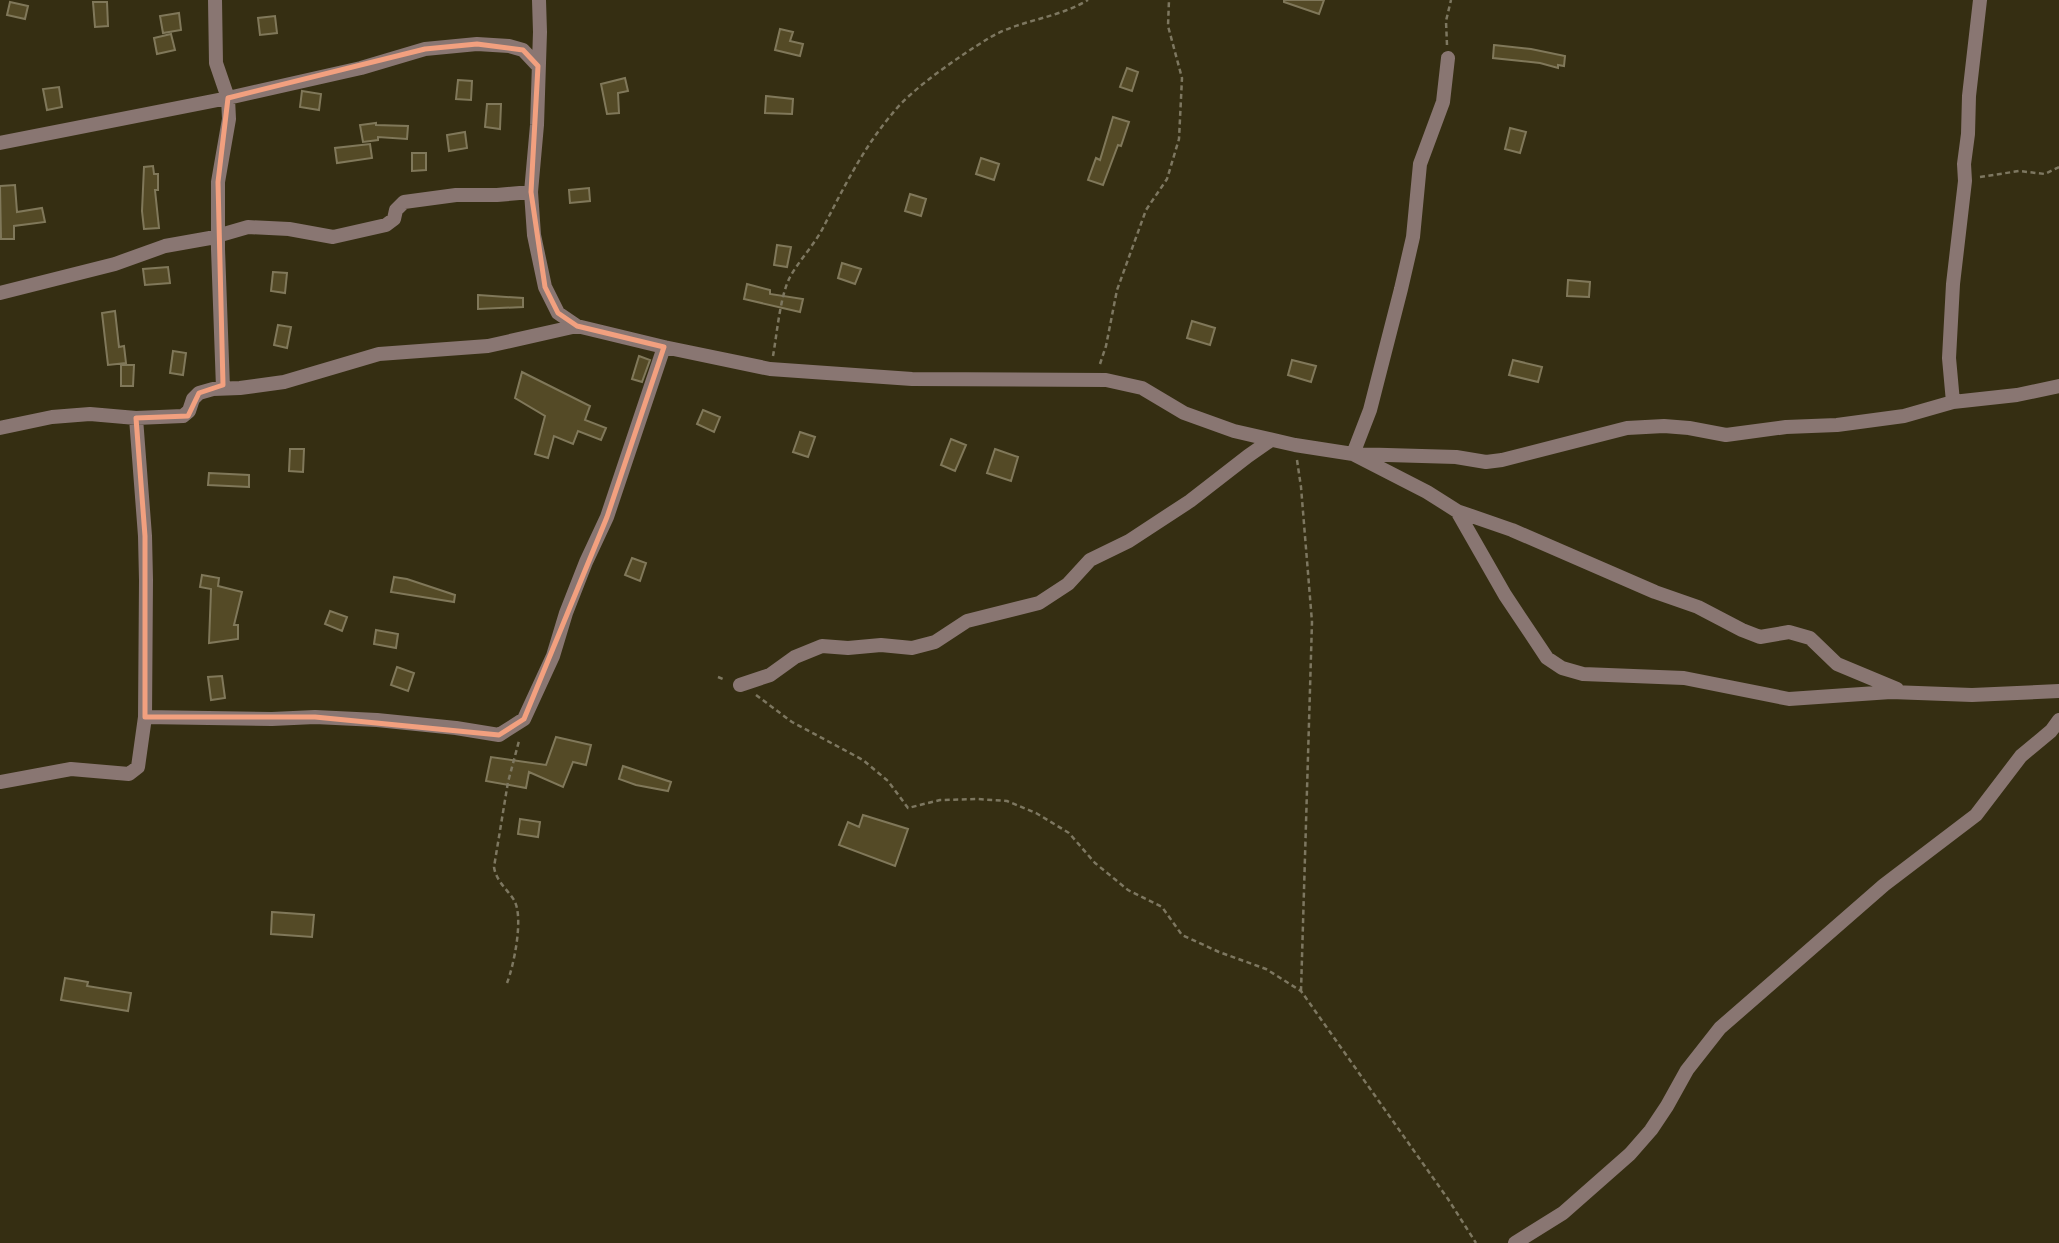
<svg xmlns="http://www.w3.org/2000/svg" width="2059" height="1243" font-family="Mulish,sans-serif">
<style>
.building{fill:#544a26;stroke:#80785a;stroke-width:2}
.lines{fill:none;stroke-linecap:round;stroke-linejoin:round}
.path{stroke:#7d7760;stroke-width:2.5;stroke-dasharray:5 3.5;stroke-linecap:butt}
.minor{stroke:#897672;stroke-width:14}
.marked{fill:none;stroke:#f2a07f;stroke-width:5;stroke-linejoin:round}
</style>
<rect width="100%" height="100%" fill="#352e12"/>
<path class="building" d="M1284,0h40l-5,14 -35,-12z
M10,2l18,4 -3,13 -18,-4z
M93,2h14l1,24 -13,1z
M179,13l2,17 -18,3 -3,-17z
M275,16l2,17 -17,2 -2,-17z
M780,29l13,3 -3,9 13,3 -3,12 -25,-6z
M171,34l4,16 -18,4 -3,-16z
M1494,45l37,4 34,7 -1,10 -6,-1v3l-18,-5 -47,-5z
M1127,68l11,4 -6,19 -12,-4z
M625,78l3,13 -10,2 1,20 -12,1 -6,-30z
M458,80l14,1 -1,19 -15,-1z
M59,87l3,20 -15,3 -4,-21z
M302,91l19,3 -2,16 -19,-3z
M766,96l27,3 -1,15 -27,-1z
M487,104h14l-1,25 -15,-2z
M1113,117l16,5 -8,24 -3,-1 -15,40 -15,-5 8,-22 4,2z
M376,123v2l32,1 -1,13 -29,-2v3l-15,2 -3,-17z
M1510,128l16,4 -6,21 -15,-4z
M465,132l2,16 -18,3 -2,-16z
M370,144l2,14 -35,5 -2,-15z
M412,153h14v17l-14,1z
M981,158l18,6 -5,16 -18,-6z
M153,166l1,8h4v16h-3l4,38 -15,1 -2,-18 2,-44z
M15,185l2,27 25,-4 3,14 -31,4v13h-13l-1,-53z
M589,188l1,13 -20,2 -1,-13z
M910,194l16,5 -5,17 -16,-5z
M777,245l14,2 -4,20 -13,-2z
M842,263l19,6 -6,15 -17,-6z
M168,267l2,16 -25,2 -2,-16z
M273,272l14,1 -2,20 -14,-2z
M1568,280l22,2 -1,15 -22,-1z
M747,284l23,6v4l33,5 -3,13 -56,-13z
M478,295l45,3v9l-45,2z
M115,311l4,36 5,-1 2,17 -18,2 -6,-52z
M1192,321l23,7 -5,17 -23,-7z
M278,325l13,2 -4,21 -13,-3z
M173,351l13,2 -3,22 -13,-2z
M639,356l11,4 -8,22 -10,-3z
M1292,360l24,6 -5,16 -23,-7z
M1513,360l29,7 -4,15 -29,-7z
M121,365h13l-1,21h-12z
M522,372l68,34 -5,14 21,8 -5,12 -23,-9 -5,13 -19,-8 -6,22 -13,-4 10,-38 -30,-18z
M703,410l17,7 -6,15 -17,-8z
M800,432l15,5 -7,20 -15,-5z
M951,439l15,6 -11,26 -14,-6z
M290,449h14l-1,23 -14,-1z
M995,449l23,8 -7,24 -24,-8z
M209,473l40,2v12l-41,-2z
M632,558l14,5 -6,18 -15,-6z
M202,575l17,3 -1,8 24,6 -8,33h4v14l-29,4 2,-54 -11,-2z
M394,577l13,2 48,16 -1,7 -63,-10z
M330,611l17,6 -5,14 -17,-7z
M376,630l22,4 -2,14 -22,-4z
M397,667l17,6 -6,18 -17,-6z
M222,676l3,22 -14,2 -3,-23z
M556,737l35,8 -5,20 -13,-3 -10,25 -34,-15 -3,16 -40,-7 5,-24 55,8z
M623,766l48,16 -3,9 -32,-6 -17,-6z
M863,815l45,14 -13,37 -56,-21 9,-23 11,5z
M520,819l20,3 -2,15 -20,-3z
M272,912l42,3 -2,22 -41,-3z
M65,978l23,4 -1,4 44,7 -3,18 -67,-11z"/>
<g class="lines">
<path class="path" d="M1447,45l-1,-24 5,-21
M1980,177l39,-6 26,3 14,-7
M773,356c4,-22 7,-60 17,-79 10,-18 26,-34 35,-53 20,-39 39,-77 67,-110 20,-26 68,-58 97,-76 30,-18 67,-19 99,-38
M1100,364l6,-18 11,-56 29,-80 21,-31 12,-40 3,-61 -14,-52 1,-26
M1297,460l4,27 11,135 -11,369
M718,677l7,3
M756,695l36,27 71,38 25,21 20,27 32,-8 38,-1 29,2 29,12 33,20 26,30 33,27 34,17 20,28 37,17 47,17 35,22 147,208 28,44
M507,983c7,-18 17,-66 7,-83 -7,-11 -18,-19 -20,-33l14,-85 11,-41"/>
<path class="minor" d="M215,0l1,63 12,35 1,21 -11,63v67l5,139
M539,0l1,32 -3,93 -6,67 3,43 11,52 13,26 19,13 87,21 106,22 142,10 194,1 36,8 42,25 50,18 61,14 58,9 74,38 30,19 48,84 42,63 15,10 21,6 101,4 105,21 102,-7 81,3 87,-4
M1448,58l-5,44 -23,62 -7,73 -12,52 -31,121 -17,44 103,3 30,5 16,-2 125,-32 37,-2 25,2 37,7 60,-8 51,-2 67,-9 49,-14 64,-7 42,-9
M0,143l228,-45 133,-30 64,-19 52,-5 32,2 14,4 15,16
M0,293l115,-29 50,-18 45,-8 38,-11 41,2 44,8 53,-12 8,-6 2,-9 8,-8 52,-7h41l34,-3
M1953,402l-4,-44 4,-74 12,-103 -1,-17 4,-30 1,-38 11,-96
M0,428l52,-11 38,-3 46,4 47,-2 6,-5 4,-12 6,-6 14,-4 27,-1 44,-6 95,-28 109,-8 89,-20
M1457,511l55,19 143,62 43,15 44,23 18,7 29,-5 21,6 27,26 60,25
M740,685l30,-10 25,-18 27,-11 26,2 33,-3 31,3 23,-6 32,-21 72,-18 29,-19 22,-24 39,-19 61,-40 58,-45 23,-16
M145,717l127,2 43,-2 62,3 79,8 43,7 25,-16 29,-63 13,-43 20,-51 21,-45 57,-170
M0,782l71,-13 58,5 9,-7 7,-50 1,-137 -1,-44 -9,-118
M1515,1243l48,-30 67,-59 21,-24 16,-24 20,-36 33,-42 164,-143 92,-70 45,-59 30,-25 8,-11"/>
</g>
<path class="marked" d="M477,44l46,6 15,16 -7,126 14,95 13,26 19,13 87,21 -57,170 -83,202 -25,16 -184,-18h-170v-181l-9,-118 52,-2 11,-23 24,-8 -5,-203 10,-84 197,-49z"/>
</svg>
